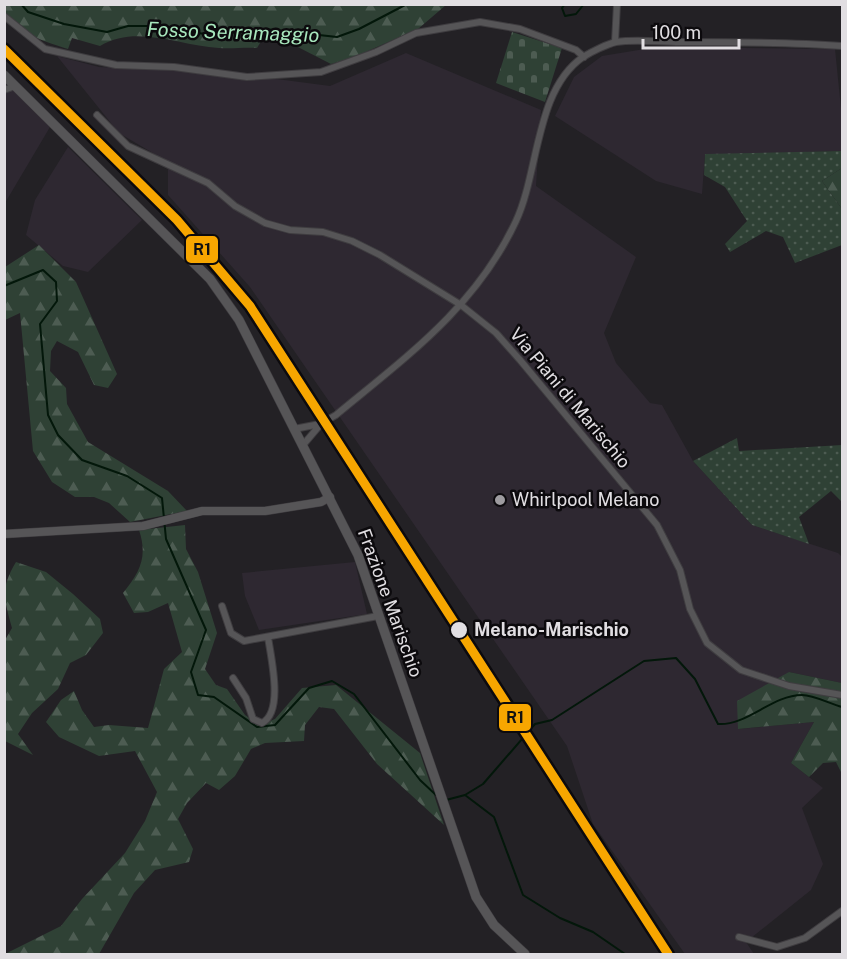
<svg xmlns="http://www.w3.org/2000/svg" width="847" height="959" font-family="'Public Sans',sans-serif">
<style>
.built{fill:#2e2831}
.grass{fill:url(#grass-dots)}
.forest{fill:url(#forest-firs)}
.cemetery{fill:url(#cemetery-stones)}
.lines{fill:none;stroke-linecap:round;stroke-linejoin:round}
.stream{stroke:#03170a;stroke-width:2}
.minor-casing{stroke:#3f3d40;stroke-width:8}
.tertiary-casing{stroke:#3f3d40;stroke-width:9}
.secondary-casing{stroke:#3f3d40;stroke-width:10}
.minor{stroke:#565557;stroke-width:6}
.tertiary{stroke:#565557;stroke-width:8}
.secondary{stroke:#565557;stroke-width:9}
.rail-1-casing{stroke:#0c0a0d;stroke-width:14}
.rail-1{stroke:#f7a600;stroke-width:9}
.poi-dot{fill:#9e9ca0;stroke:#0c0a0d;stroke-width:2}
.stop-dot{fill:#e1dee2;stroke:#0c0a0d;stroke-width:2}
.labels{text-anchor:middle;stroke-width:5;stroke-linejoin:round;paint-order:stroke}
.street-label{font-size:18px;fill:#e1dee2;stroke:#0c0a0d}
.poi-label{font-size:18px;fill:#e1dee2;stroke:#0c0a0d;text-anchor:start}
.stop-label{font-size:18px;font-weight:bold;fill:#e1dee2;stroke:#0c0a0d;text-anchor:start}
.water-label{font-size:20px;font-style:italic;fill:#a7e6bc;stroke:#0c0a0d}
.line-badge{stroke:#0c0a0d;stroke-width:2}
.pale-badge-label{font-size:16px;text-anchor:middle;font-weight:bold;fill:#111}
</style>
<defs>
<pattern id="grass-dots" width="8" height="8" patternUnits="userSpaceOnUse" patternTransform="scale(1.5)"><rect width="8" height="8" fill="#2f4135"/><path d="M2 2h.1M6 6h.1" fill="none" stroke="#4d5c52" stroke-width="1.8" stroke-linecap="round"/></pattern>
<pattern id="forest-firs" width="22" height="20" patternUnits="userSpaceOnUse" patternTransform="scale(1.5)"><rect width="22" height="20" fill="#2f4135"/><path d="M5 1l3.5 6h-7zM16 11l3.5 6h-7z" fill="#4d5c52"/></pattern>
<pattern id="cemetery-stones" width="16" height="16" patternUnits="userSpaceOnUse" patternTransform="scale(1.5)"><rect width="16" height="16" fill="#2f4135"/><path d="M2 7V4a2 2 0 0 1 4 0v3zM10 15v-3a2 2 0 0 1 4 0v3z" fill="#4d5c52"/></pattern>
</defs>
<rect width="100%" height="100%" fill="#232125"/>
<path class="built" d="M657,47l178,2 7,69v33l-137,4 -3,39 -46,-13 -101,-65 19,-39 28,-21z
M406,53l135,57 -5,76 100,71 -32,76 12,30 34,40 12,2 31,56 59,64 86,28 4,4v126l-53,-11 -50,57 75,-7 -23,41 32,25 -21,20 21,56 -12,26 -65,52 8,12h-69l-92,-130 -26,-78 -317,-459 -82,-92v-33l-49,-29 -62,-77 42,11 133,6 98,13z
M5,82l45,45 -45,76z
M68,147l74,73 -54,52 -25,-6 -37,-31 9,-35z
M355,562l12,52 -108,16 -14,-34 -3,-23z"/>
<path class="grass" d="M842,151v17l-20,13 20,28v36l-47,18 -12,-26 -17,-6 -36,21 -5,-8 22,-23 -22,-34 -21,-12 1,-21z
M737,438l2,13 103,-6v57l-11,-11 -32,26 10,27 -57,-19 -59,-64z"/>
<path class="forest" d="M5,4l441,1 -28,24 -64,28 -23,7 -39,-20 -14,-5 -15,-1 -6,10c-12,-1 -25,1 -38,0 -39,-2 -83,-24 -119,-2l-28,-8 -4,11c-31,-10 -40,-12 -63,-36z
M842,168v41l-20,-28z
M39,245l37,37 41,92 -9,14 -14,-3 -16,-33 -21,-11 -6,10 -1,20 16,17 1,16 21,38 80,49 19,20 -57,11 -21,-19 -15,-6h-19l-23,-15 -19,-31 -13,-138 -15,7v-53z
M185,525l1,24 12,23 19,61 -12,36 11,16 11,4 18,26 15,10 15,-6 27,-31 34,-3 84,68 24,72 -67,-61 -43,-55 -15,-2 -14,18 -1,16 -39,2 -14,6 -16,27 -16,14 -13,-7 -19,20 -9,16 15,30 -4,13 -34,8 -21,23 -35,61h-94l56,-28 21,-27 43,-46 20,-32 12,-29 -22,-41 -36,5 -40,-19 -13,-15 15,-22 13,-9 8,19 12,17 15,-2 39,3 16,-59 18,-17 -14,-49 -20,9 -14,1 -11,-20c17,-21 25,-36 16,-63z
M16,562l30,10 27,22 27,25 3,14 -17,22 -16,8 -12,26 -26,24 -14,21 15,21 -28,-14v-101l7,-12c-8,-30 -12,-39 4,-66z
M789,672l53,11v91l-6,-12 -13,1 -14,14 -18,-14 23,-41 -76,7 -1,-28z"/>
<path class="cemetery" d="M512,32l50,16 -17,54 -49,-19z"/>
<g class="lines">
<path class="stream" d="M21,4l7,8 36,12 43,8 21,-6h23l61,9 53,-6 72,8 22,-8 48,-25
M565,4l-3,4 3,8 11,-2 8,-10
M4,286l39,-16 13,12 1,19 -17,23 8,91 10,20 24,25 45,16 35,22 4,41 40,91 -15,42 7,23 16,2 43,30 18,-2 34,-37 23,-7 22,13 66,86 16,15
M465,795l29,22 29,78 37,23 33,14 32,22
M446,800l19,-5 18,-11 52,-60 17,-4 92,-59 32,-3 19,21 23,45c29,2 54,-29 84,-29 12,0 28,9 40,12"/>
<defs>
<path id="minor" d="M4,16l41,33 71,16 58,2 73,10 74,-5 55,-20 40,-19 64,-11 40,7 56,21 8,7
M615,42l2,-38
M4,90l11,-4
M97,115l31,31 80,37 27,23 30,17 25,7 33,2 29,9 28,14 81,50 35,28 24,27 137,165 23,45 10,39 17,34 34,27 48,16 53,9
M294,429l26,-5 16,-9c70,-58 140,-108 180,-194 23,-49 19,-131 67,-164 8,-5 24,-13 33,-15 20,-3 43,0 64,0 54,0 108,0 162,4
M303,445l17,-20
M222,606l9,27 13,8 134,-25
M233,678l13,20 7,21 9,4c22,-11 9,-65 6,-86
M739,937l38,10 28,-9 37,-27"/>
<path id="tertiary" d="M4,534l139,-8 59,-15h63l56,-9 9,-5"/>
<path id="secondary" d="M4,75l206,204 29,41 119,235 118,342 18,28 31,29"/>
</defs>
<use href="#minor" class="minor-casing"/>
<use href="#tertiary" class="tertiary-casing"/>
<use href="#secondary" class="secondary-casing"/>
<use href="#minor" class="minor"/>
<use href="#tertiary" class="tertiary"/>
<use href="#secondary" class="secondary"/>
<defs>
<path id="rail-1" d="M4,49l173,171 73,86 418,648"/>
</defs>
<use href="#rail-1" class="rail-1-casing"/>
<use href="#rail-1" class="rail-1"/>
</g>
<circle class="poi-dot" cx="500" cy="500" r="6"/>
<circle class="stop-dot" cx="459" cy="630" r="9"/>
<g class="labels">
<g class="street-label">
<text transform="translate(570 398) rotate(50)" y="6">Via Piani di Marischio</text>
<text transform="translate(390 603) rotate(70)" y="6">Frazione Marischio</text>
</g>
<g class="poi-label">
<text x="512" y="506">Whirlpool Melano</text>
</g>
<g class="stop-label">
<text x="474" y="636">Melano-Marischio</text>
</g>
<g class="water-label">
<text transform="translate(233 32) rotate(2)" y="7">Fosso Serramaggio</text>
</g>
</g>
<g class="line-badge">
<rect x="185" y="235" width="34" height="29" rx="6" fill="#f7a600"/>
<rect x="498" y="703" width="34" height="29" rx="6" fill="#f7a600"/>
</g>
<g class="pale-badge-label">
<text x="202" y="255">R1</text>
<text x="515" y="723">R1</text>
</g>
<rect width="847" height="959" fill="none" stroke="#e1dee2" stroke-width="12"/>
<path d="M643 39v9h96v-9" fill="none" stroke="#e1dee2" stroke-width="3"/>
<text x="652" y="39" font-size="18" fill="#e1dee2" stroke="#0c0a0d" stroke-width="4.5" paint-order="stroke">100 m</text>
</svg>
